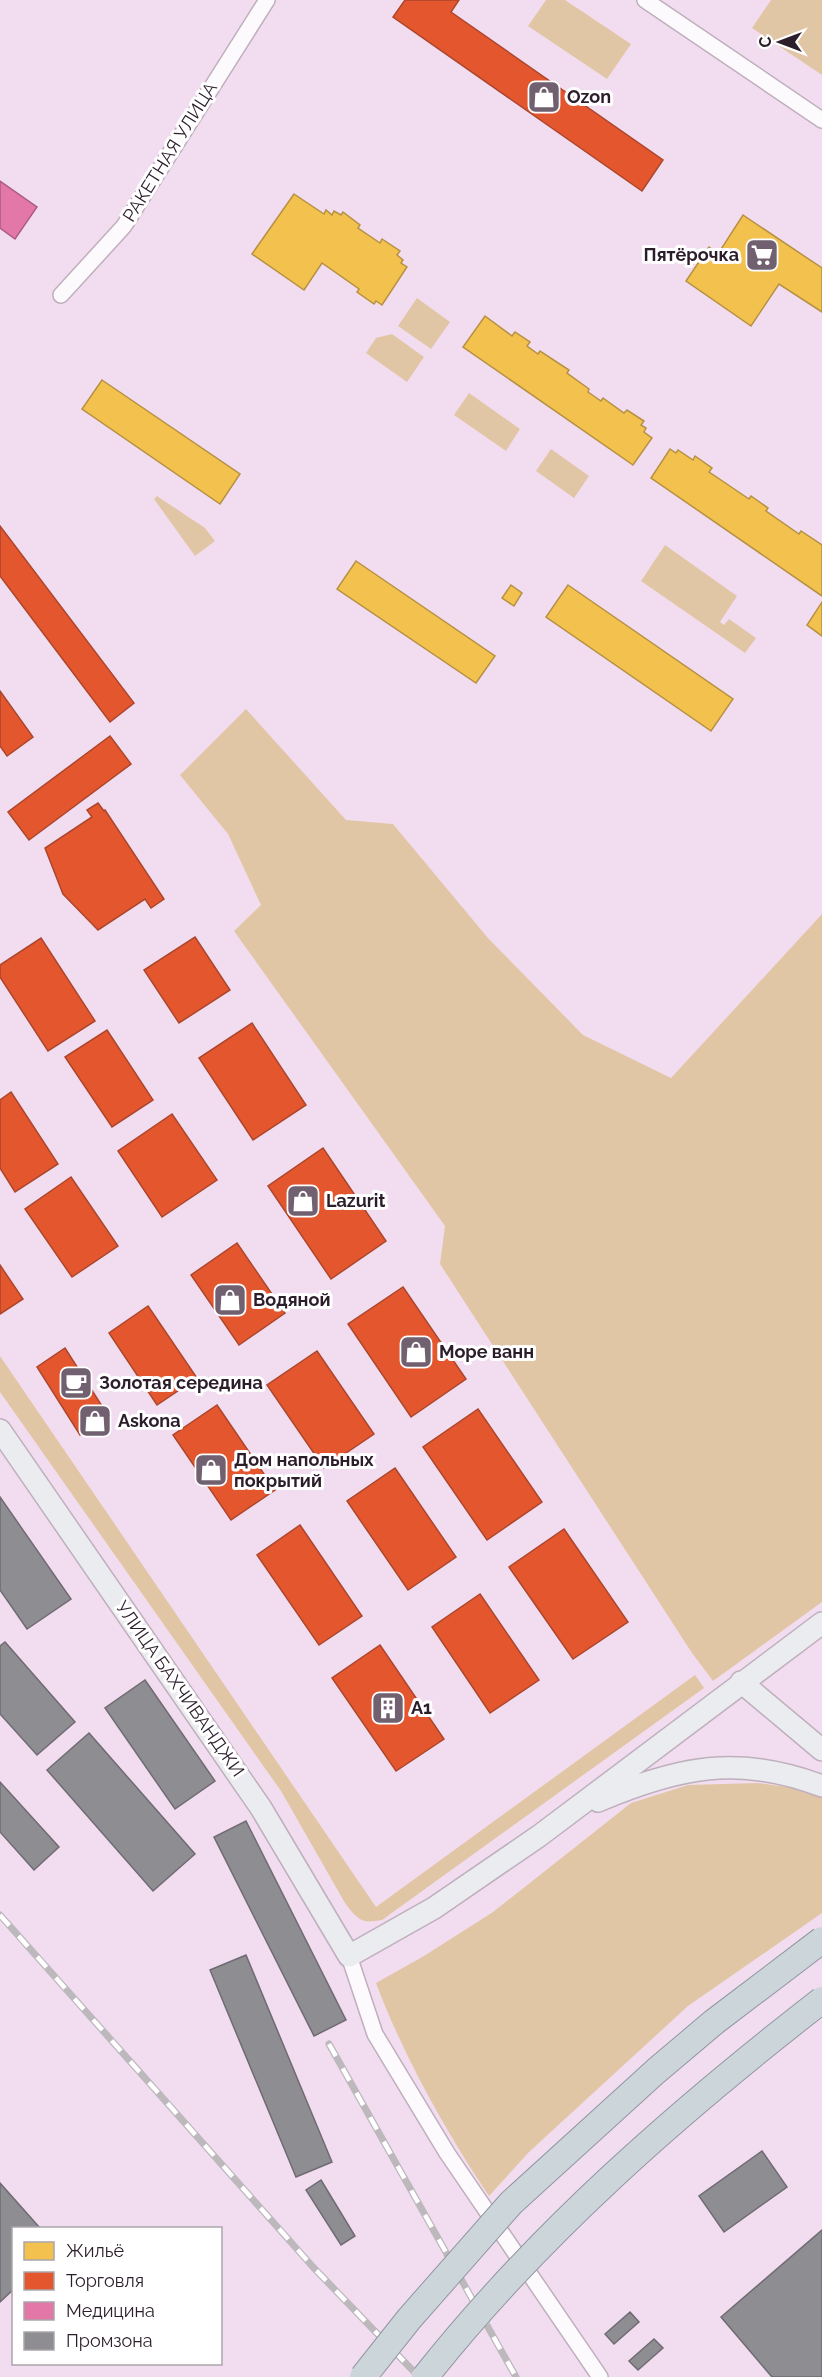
<svg xmlns="http://www.w3.org/2000/svg" width="822" height="2377" font-family="Raleway,sans-serif">
<style>
.green{fill:#e1c6a5}
.homes{fill:#f2c14e;stroke:#b69043;stroke-width:1.5}
.shops{fill:#e4572e;stroke:#ac462d;stroke-width:1.5}
.health{fill:#e377a8;stroke:#ac5c82;stroke-width:1.5}
.industry{fill:#8d8d92;stroke:#706b73;stroke-width:1.5}
.lines{fill:none;stroke-linecap:round;stroke-linejoin:round}
.minor-casing{stroke:#bfafbd;stroke-width:18}
.secondary-casing{stroke:#bfafbd;stroke-width:24}
.minor{stroke:#fdfafd;stroke-width:15}
.secondary{stroke:#ebecef;stroke-width:21}
.rail-casing{stroke:#bcb8bc;stroke-width:7}
.rail{stroke:#fff;stroke-width:4.5;stroke-dasharray:14;stroke-linecap:butt}
.trunk-bridge-casing{stroke:#9196a1;stroke-width:28;stroke-linecap:butt}
.trunk-bridge{stroke:#ccd6da;stroke-width:26}
.labels{text-anchor:middle;stroke-width:6;stroke-linejoin:round;paint-order:stroke}
.poi-label{font-size:18px;font-weight:bold;fill:#2b1d2a;stroke:#fff;text-anchor:start}
.street-label{font-size:18px;fill:#2b1d2a;stroke:#fff}
</style>
<rect width="100%" height="100%" fill="#f2ddf0"/>
<path class="green" d="M546,0h19l66,44 -24,35 -79,-53z
M771,0h51v75l-70,-47z
M417,298l33,24 -19,27 -33,-23z
M392,334l32,23 -17,25 -41,-29 10,-15z
M469,393l51,36 -14,22 -52,-36z
M551,449l38,27 -15,22 -38,-27z
M157,496l48,32 10,13 -20,15 -41,-57z
M665,545l72,51 -17,26 4,3 5,-6 27,19 -11,15 -104,-72z
M246,709l100,111 47,4 95,114 95,97 88,43 151,-164v688l-109,79 -21,-28 -252,-389 5,-38 -211,-295 27,-26 -33,-71 -48,-59z
M0,1356l376,551 319,-232 9,13 -322,232c-21,4 -24,0 -37,-17l-64,-112 -281,-399z
M758,1783l64,9v121l-134,93 -159,146 -40,44c-43,-64 -86,-141 -113,-213l48,-27 69,-44 138,-109 57,-18z"/>
<path class="homes" d="M294,194l30,20 2,-4 6,5 2,-4 7,4 2,-3 17,13 -2,3 22,15 2,-4 18,12 -3,4 6,5 -2,3 6,4 -25,38 -6,-4 -2,3 -17,-12 2,-3 -37,-26 -18,27 -52,-36z
M743,215l79,53v44l-43,-28 -28,42 -65,-45 23,-34 9,7z
M485,316l27,20 3,-4 15,10 -3,4 11,8 2,-3 29,19 -2,3 22,16 -1,3 13,9 2,-3 21,15 3,-3 17,11 -3,4 5,3 -2,4 8,6 -19,27 -170,-118z
M102,380l138,94 -20,30 -138,-95z
M670,449l6,4 2,-3 15,10 2,-4 17,12 -3,4 9,6 31,21 2,-3 17,12 -2,3 33,23 2,-3 21,14v51l-171,-118z
M356,561l139,95 -19,27 -139,-94z
M511,585l11,8 -8,13 -12,-8z
M568,585l165,114 -22,32 -165,-114z
M822,602v34l-15,-11z"/>
<path class="shops" d="M405,0h54l-8,12 212,148 -21,31 -249,-174z
M0,526l134,177 -24,19 -110,-146z
M0,691l33,46 -26,19 -7,-10z
M110,736l21,28 -102,76 -21,-28z
M98,803l6,8 1,-1 59,89 -13,9 -6,-9 -47,31 -35,-36 -18,-46 47,-31 -5,-7z
M195,937l35,53 -51,33 -35,-53z
M41,938l54,83 -47,30 -48,-74v-12z
M252,1023l54,82 -53,35 -54,-82z
M107,1030l46,70 -41,27 -47,-70z
M11,1092l47,72 -43,28 -15,-24v-68z
M172,1114l45,66 -55,37 -44,-66z
M323,1148l63,93 -55,38 -63,-93z
M71,1177l47,69 -46,31 -47,-68z
M237,1243l48,70 -46,32 -48,-70z
M0,1265l23,34 -23,15z
M403,1287l63,92 -55,38 -63,-93z
M148,1306l49,72 -40,27 -48,-72z
M65,1348l44,69 -29,18 -43,-68z
M317,1351l57,83 -50,34 -57,-83z
M217,1405l58,85 -44,30 -58,-85z
M478,1409l64,93 -55,38 -64,-93z
M395,1468l61,89 -48,33 -61,-89z
M300,1525l62,91 -43,29 -62,-90z
M564,1529l64,93 -55,37 -64,-92z
M480,1594l59,86 -49,33 -58,-86z
M380,1645l64,94 -48,32 -64,-93z"/>
<path class="health" d="M0,181l37,26 -22,32 -15,-11z"/>
<path class="industry" d="M0,1497l71,102 -44,30 -27,-39z
M5,1642l70,80 -38,33 -37,-41v-68z
M145,1680l70,101 -40,28 -70,-101z
M89,1733l106,121 -42,37 -106,-121z
M0,1782l59,65 -25,23 -34,-38z
M246,1821l100,199 -32,16 -100,-199z
M246,1955l86,207 -36,15 -86,-207z
M762,2151l25,36 -63,45 -25,-36z
M321,2180l34,56 -14,9 -35,-55z
M0,2183l40,45h-26v61l-14,13z
M822,2230v147h-50l-51,-60z
M630,2312l9,10 -25,22 -9,-10z
M654,2339l9,9 -25,22 -9,-9z"/>
<g class="lines">
<defs>
<path id="minor" d="M645,0l177,120
M61,295l63,-69 143,-226
M349,1956l26,78 72,119 153,224"/>
<path id="secondary" d="M0,1430l261,378 88,148 85,-48 105,-72 283,-213
M741,1682l81,68
M598,1801c80,-34 141,-47 224,-15"/>
</defs>
<use href="#minor" class="minor-casing"/>
<use href="#secondary" class="secondary-casing"/>
<use href="#minor" class="minor"/>
<use href="#secondary" class="secondary"/>
<defs>
<path id="rail" d="M0,1915l313,352 106,110
M329,2044l187,333"/>
</defs>
<use href="#rail" class="rail-casing"/>
<use href="#rail" class="rail"/>
<defs>
<path id="trunk-bridge" d="M363,2377l46,-58 102,-116 145,-132 58,-49 108,-82
M425,2377c113,-143 253,-265 397,-377"/>
</defs>
<use href="#trunk-bridge" class="trunk-bridge-casing"/>
<use href="#trunk-bridge" class="trunk-bridge"/>
</g>
<defs>
<symbol id="shop-square" viewBox="-11 -11 22 22"><rect x="-9" y="-9" width="18" height="18" rx="4" fill="#71606f" stroke="#fff"/><path d="M-5-2.5h2.3a2.7 3.5 0 0 1 5.4 0H5L5.5 6h-11ZM-1.5-2.5h3a1.5 2.3 0 0 0-3 0Z" fill="#fff"/></symbol>
<symbol id="supermarket-square" viewBox="-11 -11 22 22"><rect x="-9" y="-9" width="18" height="18" rx="4" fill="#71606f" stroke="#fff"/><path d="M-6-5.5h2.5l.6 2H6L4.5 2H-2.5L-4.4-4H-6ZM-1.5 3.2a1.3 1.3 0 1 0 .1 0ZM3 3.2a1.3 1.3 0 1 0 .1 0Z" fill="#fff"/></symbol>
<symbol id="cafe-square" viewBox="-11 -11 22 22"><rect x="-9" y="-9" width="18" height="18" rx="4" fill="#71606f" stroke="#fff"/><path d="M-5.5-4.5H6V0H3Q3 3.5 0 3.5H-2.5Q-5.5 3.5-5.5 0ZM3-3.2v2h1.7v-2ZM-6 4.5H4V6H-6Z" fill="#fff"/></symbol>
<symbol id="building-square" viewBox="-11 -11 22 22"><rect x="-9" y="-9" width="18" height="18" rx="4" fill="#71606f" stroke="#fff"/><path d="M-4-6H4V6H1V3H-1V6H-4ZM-2.5-4.3h1.7v1.8h-1.7ZM.8-4.3h1.7v1.8H.8ZM-2.5-1h1.7V.8h-1.7ZM.8-1h1.7V.8H.8Z" fill="#fff"/></symbol>
</defs>
<g fill-rule="evenodd">
<use href="#shop-square" x="525" y="78" width="38" height="38"/>
<use href="#supermarket-square" x="743" y="236" width="38" height="38"/>
<use href="#shop-square" x="284" y="1182" width="38" height="38"/>
<use href="#shop-square" x="211" y="1281" width="38" height="38"/>
<use href="#shop-square" x="397" y="1333" width="38" height="38"/>
<use href="#cafe-square" x="57" y="1364" width="38" height="38"/>
<use href="#shop-square" x="76" y="1402" width="38" height="38"/>
<use href="#shop-square" x="192" y="1451" width="38" height="38"/>
<use href="#building-square" x="369" y="1689" width="38" height="38"/>
</g>
<g class="labels">
<g class="poi-label">
<text x="567" y="103">Ozon</text>
<text x="739" y="261" text-anchor="end">Пятёрочка</text>
<text x="326" y="1207">Lazurit</text>
<text x="253" y="1306">Водяной</text>
<text x="439" y="1358">Море ванн</text>
<text x="99" y="1389">Золотая середина</text>
<text x="118" y="1427">Askona</text>
<text x="234" y="1466">Дом напольных<tspan x="234" dy="21">покрытий</tspan></text>
<text x="411" y="1714">A1</text>
</g>
<g class="street-label">
<text transform="translate(170 152) rotate(-58)" y="6">РАКЕТНАЯ УЛИЦА</text>
<text transform="translate(180 1689) rotate(55)" y="6">УЛИЦА БАХЧИВАНДЖИ</text>
</g>
</g>
<rect x="12" y="2227" width="210" height="138" fill="#ffffff" stroke="#aaa5aa" stroke-width="1.5"/>
<rect x="24" y="2242" width="30" height="18" fill="#f2c14e" stroke="#aaa5aa" stroke-width="1.5"/>
<text x="66" y="2257" font-size="18" fill="#2b1d2a">Жильё</text>
<rect x="24" y="2272" width="30" height="18" fill="#e4572e" stroke="#aaa5aa" stroke-width="1.5"/>
<text x="66" y="2287" font-size="18" fill="#2b1d2a">Торговля</text>
<rect x="24" y="2302" width="30" height="18" fill="#e377a8" stroke="#aaa5aa" stroke-width="1.5"/>
<text x="66" y="2317" font-size="18" fill="#2b1d2a">Медицина</text>
<rect x="24" y="2332" width="30" height="18" fill="#8d8d92" stroke="#aaa5aa" stroke-width="1.5"/>
<text x="66" y="2347" font-size="18" fill="#2b1d2a">Промзона</text>
<g transform="translate(780 42) rotate(270)" stroke="#ffffff" stroke-width="4.5" paint-order="stroke">
<path d="M0-4.5L10 22L0 15L-10 22Z" fill="#2b1d2a"/>
<text y="-9" font-size="16" font-weight="bold" text-anchor="middle" fill="#2b1d2a">С</text>
</g>
</svg>
